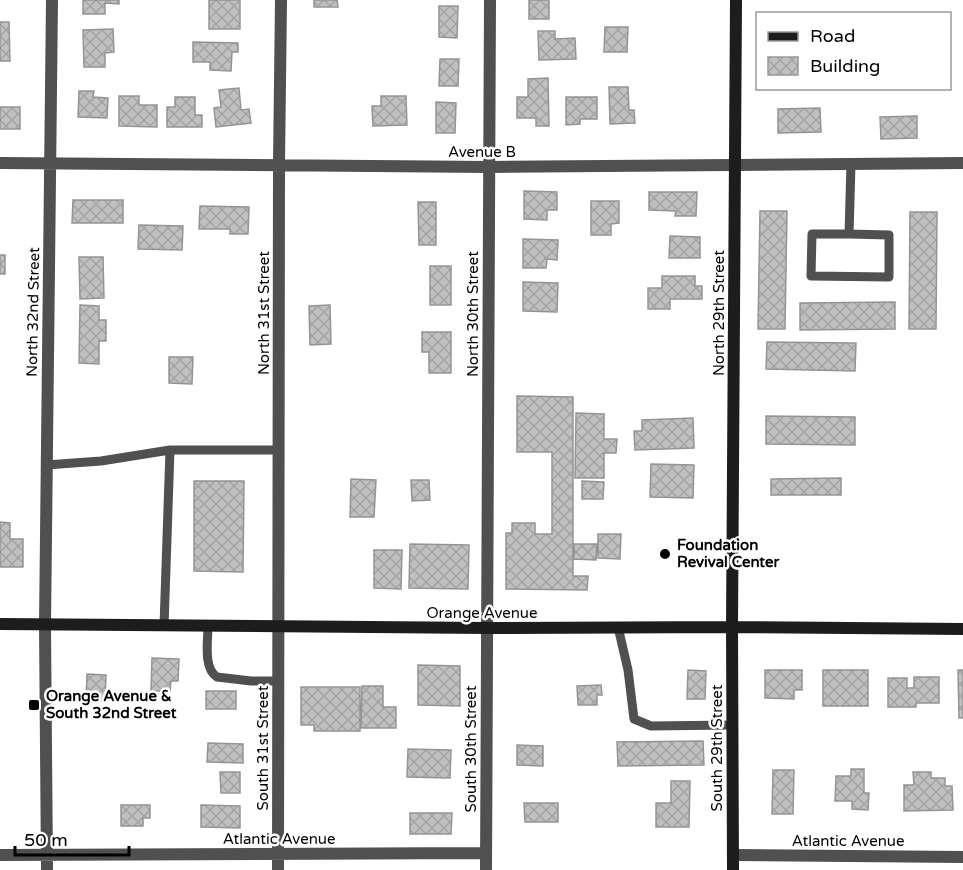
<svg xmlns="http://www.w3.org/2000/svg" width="963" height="870" font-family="'Varela Round',sans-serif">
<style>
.building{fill:url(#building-cross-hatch);stroke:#949494;stroke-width:1.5}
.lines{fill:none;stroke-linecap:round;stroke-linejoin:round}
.lane{stroke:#505050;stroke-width:9}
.street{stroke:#505050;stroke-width:12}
.secondary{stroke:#1d1d1d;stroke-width:12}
.poi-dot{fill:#000;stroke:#fff;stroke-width:2}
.labels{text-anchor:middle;stroke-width:5;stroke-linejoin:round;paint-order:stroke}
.street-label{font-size:15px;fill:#000;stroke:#fff}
.poi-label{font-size:15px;font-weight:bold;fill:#000;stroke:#fff;text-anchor:start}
</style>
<defs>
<pattern id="building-cross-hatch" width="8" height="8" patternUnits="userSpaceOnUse" patternTransform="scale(1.5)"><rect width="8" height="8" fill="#c0c0c0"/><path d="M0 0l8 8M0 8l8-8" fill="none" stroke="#a3a3a3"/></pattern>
</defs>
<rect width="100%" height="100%" fill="#fff"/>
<path class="building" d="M83,0h36v4l-14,-1v11h-22z
M209,0h31v29h-31z
M314,0h23l1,7h-24z
M529,0h20v19h-20z
M439,6h19l-1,32 -18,-1z
M0,22h9l1,39h-10z
M605,27h23l-1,25h-23z
M113,29l1,23 -9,1v14h-21l-1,-37z
M538,31h17v8l20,-1 1,21 -37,1z
M193,42l45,1v9h-6l-1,19 -21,-1v-8h-17z
M440,59h19l-1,27h-19z
M548,78l1,48h-13v-8h-19v-21h11v-18z
M609,87h19l1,23h5l1,13 -25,1z
M239,88l2,22 8,-1 2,14 -35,4 -2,-19 7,-1 -2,-17z
M79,91h15l-1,6 15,1 -1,20 -29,-1z
M119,96h20v9h18v22l-38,-1z
M381,96h25l1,29 -34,1 -1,-20h9z
M175,97h20v18h7v12h-35v-20h8z
M566,97h31v22h-17v5l-14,1z
M436,102l20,1 -1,30h-19z
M0,107h20v22h-20z
M820,108l1,24 -43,1v-24z
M917,116v22l-36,1 -1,-22z
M524,191l33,1v18h-10v10l-23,-1z
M649,192h48l-1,24h-21l1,-5 -27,-1z
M73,200h50v23h-51z
M591,201h28v22l-8,1v11h-20z
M418,202h18v43h-17z
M200,206l49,1 -1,27h-18v-5h-31z
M760,211h27l-2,118h-27z
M910,212h27l-1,117h-27z
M139,225l44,1 -1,24 -44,-1z
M670,236l30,1v21h-31z
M523,239l35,1 -1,20 -10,-1 -1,9h-23z
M0,255h5v19h-5z
M79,257h24l1,41 -24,1z
M430,266h21v39h-21z
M662,276h33v10h7v13h-32v10h-22v-21h14z
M523,282l35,1 -1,29 -34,-1z
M895,302v27l-95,1v-27z
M80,305l19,1v14h7v21h-7v23l-20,-1z
M330,305l1,39 -21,1 -1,-39z
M422,332h29v41h-22v-21h-7z
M767,342l89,1 -1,28 -89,-2z
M169,357h24l-1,27 -23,-1z
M517,396l56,1v179h15l-1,14 -81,-1v-56h6v-10h23v11h17v-82h-35z
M576,413l28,1v25h13l-1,14h-12v25h-29z
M766,416l89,1v28l-89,-1z
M693,418l1,30 -59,2 -1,-19h8v-11z
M651,464l43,1 -1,33 -43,-1z
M841,478v17h-70v-16z
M351,479l25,1 -2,37h-24z
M411,480h18l1,20 -18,1z
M194,481h50l-1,91 -49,-1z
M582,481l22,1 -1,17h-21z
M0,522l10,1v16h13v28h-23z
M598,534h23l-1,25 -22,-1z
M410,544l59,1 -1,44 -59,-1z
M574,544h23l-1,16 -22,-1z
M374,550h28l-1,39 -27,-1z
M152,658l27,1 -1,22h-7l-1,10h-19z
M418,665l42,1v40l-42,-1z
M688,670l18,1 -1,28h-18z
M765,670h37v20h-8v9l-29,-1z
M823,670h45v36h-45z
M958,670h5v48h-4z
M87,674l19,1 -1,26 -19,-1z
M914,677h25v26h-23v4h-28v-29h19v10h7z
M601,685l1,10h-5v10h-19l-1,-19z
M362,686h21v21h13v21h-35z
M301,687h59v44h-46v-6h-13z
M206,691h30v18h-30z
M703,741l1,24 -86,1 -1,-24z
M208,743l35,1v19l-36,-1z
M517,745l26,1v20l-26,-1z
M408,749l43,1 -1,28 -43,-1z
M851,769h13v24h5l-1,17 -16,-1v-8h-17l1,-25h15z
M773,770h21l-1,44h-21z
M220,772h20v21h-19z
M913,772h18v6h14v8h7l1,24 -49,1v-26h10z
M671,781h19l-1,46h-33v-24h15z
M524,803h34v19h-33z
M121,805h29v13h-7v8h-22z
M201,805l39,1v22l-39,-1z
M410,813h42l-1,21h-41z"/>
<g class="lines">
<path class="lane" d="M849,234l40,1v42l-78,-1 1,-42h37l2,-70
M46,465l55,-4 69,-11
M164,626l6,-176h108
M208,626c0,15 -5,42 9,51l34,4h27
M618,627l10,43 6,49 17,7 81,-1"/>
<path class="street" d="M0,163l489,4 474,-4
M0,855l486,-2
M733,855l230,2
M47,870l-2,-245 7,-625
M278,870l1,-706 2,-164
M486,870l4,-870"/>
<path class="secondary" d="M0,624l487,4 245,-1 231,2
M733,870l-1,-243 4,-627"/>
</g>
<g class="poi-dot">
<circle cx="665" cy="554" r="6"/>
<rect x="28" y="699" width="12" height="12" rx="3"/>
</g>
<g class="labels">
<g class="street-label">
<text x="482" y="157">Avenue B</text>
<text transform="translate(33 312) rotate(-89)" y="5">North 32nd Street</text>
<text transform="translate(264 313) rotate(-90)" y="5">North 31st Street</text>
<text transform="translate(719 313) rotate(-90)" y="5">North 29th Street</text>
<text transform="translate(473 314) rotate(-90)" y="5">North 30th Street</text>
<text x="482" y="618">Orange Avenue</text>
<text transform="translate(263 748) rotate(-90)" y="5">South 31st Street</text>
<text transform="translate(717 748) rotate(-90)" y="5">South 29th Street</text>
<text transform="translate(471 749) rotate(-90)" y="5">South 30th Street</text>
<text x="279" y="844">Atlantic Avenue</text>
<text x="848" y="846">Atlantic Avenue</text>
</g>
<g class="poi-label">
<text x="677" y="550">Foundation<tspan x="677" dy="17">Revival Center</tspan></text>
<text x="46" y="701">Orange Avenue &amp;<tspan x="46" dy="17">South 32nd Street</tspan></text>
</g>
</g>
<rect x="756" y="12" width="195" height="78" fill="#ffffff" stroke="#999999" stroke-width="1.5"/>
<rect x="768" y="32" width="30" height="9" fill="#1d1d1d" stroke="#999999" stroke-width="1.5"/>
<text x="810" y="42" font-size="18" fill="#000000">Road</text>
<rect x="768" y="57" width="30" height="18" fill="url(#building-cross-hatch)" stroke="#999999" stroke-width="1.5"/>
<text x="810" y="72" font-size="18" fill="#000000">Building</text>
<path d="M15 846v9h114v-9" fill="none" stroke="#000000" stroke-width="3"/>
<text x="24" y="846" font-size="18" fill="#000000" stroke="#ffffff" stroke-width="4.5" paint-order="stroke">50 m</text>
</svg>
